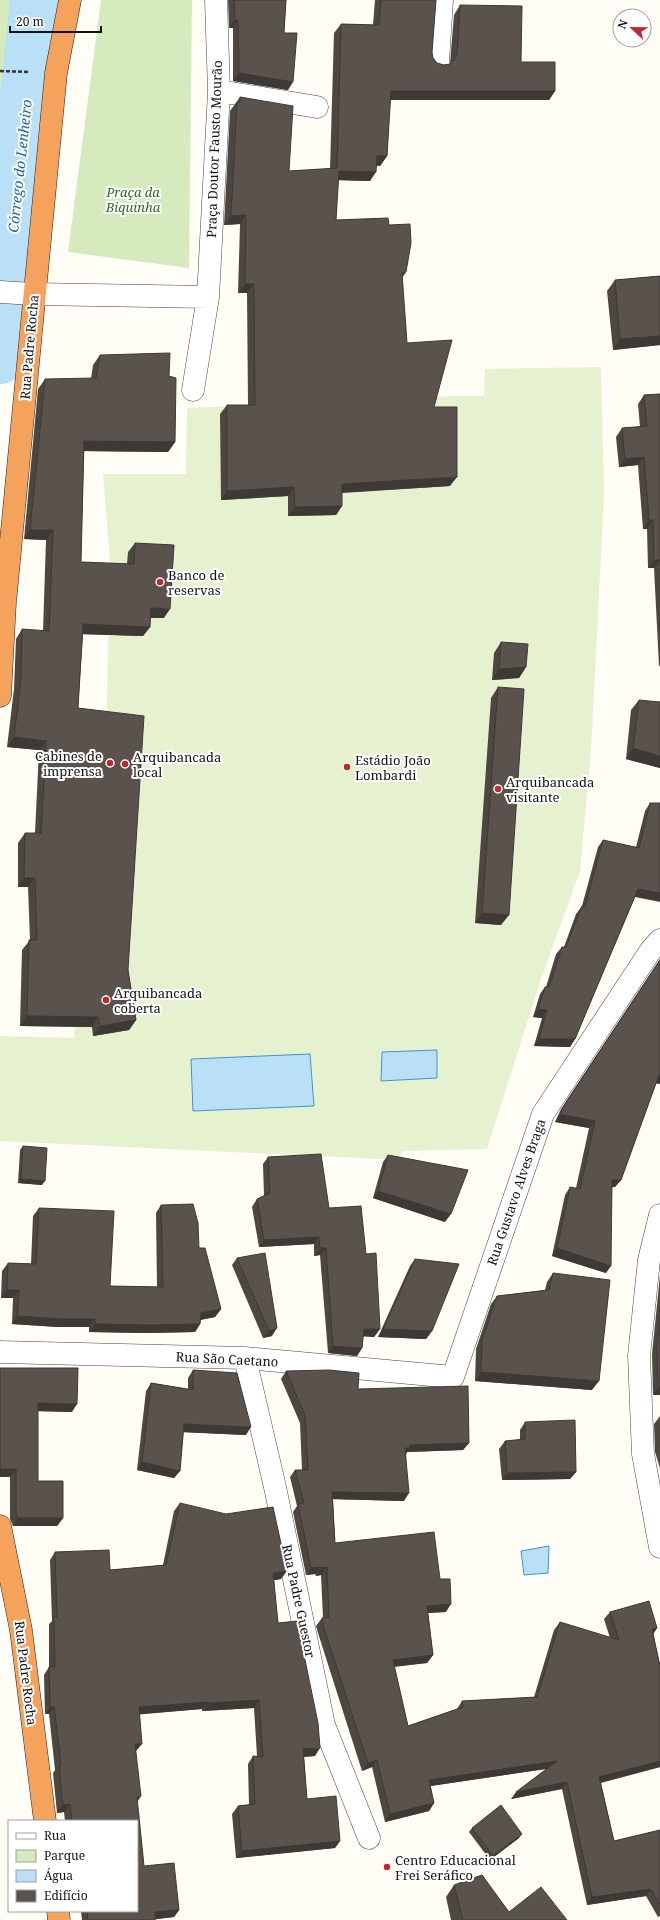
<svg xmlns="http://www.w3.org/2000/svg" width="660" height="1920" font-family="'Noto Serif',serif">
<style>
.green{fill:#d5ebbd}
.pitch{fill:#e6f2cf}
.water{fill:#b9e0f7;stroke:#3f96cf}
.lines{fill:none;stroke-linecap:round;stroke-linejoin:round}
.river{stroke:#b9e0f7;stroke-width:54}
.street-casing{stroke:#444;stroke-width:23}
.highway-casing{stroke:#222;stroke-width:23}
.path{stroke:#333;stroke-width:2.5;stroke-dasharray:4 2;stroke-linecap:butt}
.street{stroke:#fff;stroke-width:22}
.highway{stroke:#f5a25d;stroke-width:22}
.wall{fill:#4d4742}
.shaded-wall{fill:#3f3936}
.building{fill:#5a524d;stroke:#3f3936}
.poi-dot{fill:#c4262e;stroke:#fff;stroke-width:1.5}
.labels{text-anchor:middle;stroke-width:4;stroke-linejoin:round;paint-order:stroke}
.street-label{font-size:13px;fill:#111;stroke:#fff}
.park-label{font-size:13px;font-style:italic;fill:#2f6b1f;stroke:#fff}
.poi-label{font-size:13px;fill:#111;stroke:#fff;text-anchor:start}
.water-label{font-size:14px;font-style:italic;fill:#1768a6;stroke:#fff}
</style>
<rect width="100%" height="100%" fill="#fffdf5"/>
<path class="green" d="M0,0h63l-34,274 -29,-2z
M101,0h91l-3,268 -121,-16z"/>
<path class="pitch" d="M601,367l3,129 -13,255 -11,120 -39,108 -54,170 -85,2 -2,9 -400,-19v-105l74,2 31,-255 5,-222 -7,-87h83l1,-66 266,-12h31l1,-27z"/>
<path class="water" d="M437,1050v28l-56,3 1,-29z
M310,1054l4,52 -121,5 -2,-52z
M549,1546l-1,27 -24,2 -3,-24z"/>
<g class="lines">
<path class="river" d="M0,357l37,-357"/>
<defs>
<path id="street" d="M438,62l4,-62
M219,91l98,16
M0,292l34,2 174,3
M193,390l15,-93 11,-206 -3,-91
M660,1215l-11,45 -10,96 4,98 17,93
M0,1352l245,6 208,19 90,-263 108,-164 9,-10
M245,1358l30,129 49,238 45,113"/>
<path id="highway" d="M0,696l5,-93 51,-530 14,-73
M0,1526l21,104 24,191
M58,1911l1,9"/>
</defs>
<use href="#street" class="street-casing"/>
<use href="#highway" class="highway-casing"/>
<path class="path" d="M0,71l29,1"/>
<use href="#street" class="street"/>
<use href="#highway" class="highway"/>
</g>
<path class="wall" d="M228,0h58l-2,33 4,57 -55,-9v-53h-4z
M375,0h61l-4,52 1,6 4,5 7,2 6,-1v-1l4,-48 6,-10 61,57 34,29 -6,9h-159l-3,56 -7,10 -4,-1 -6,16 -32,-1 -2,40 53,5 13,53 5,65 27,64 16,79 -108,7v13l-6,9 -48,1v-20l-67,4 -1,-86 7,-9h21l-1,-112h-9l2,-69 -16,1 6,-114 10,-14 49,74 41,-2 4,-136 7,-9 32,1z
M660,276v69l-47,5 -6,-59 8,-11z
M100,355l69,21 6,66 -7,10 -84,-1 -3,111 46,2 1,-12 7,-9 29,75h-14v9l-7,9 -60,-2 -5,74 50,262 8,50 -7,10 -36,6 -1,-9 -72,-1 2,-76 8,-10 -2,-53h-10v-44l7,-10h10l4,-83 -32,-3 7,-58 2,-50 6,-10 21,2 3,-91 -22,-1 14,-150 7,-10h46l2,-14z
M660,394v272h-1l-5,-98h-6l-1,-39h-4l-5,-64 -19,2 -3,-30 6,-9 18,-1 -2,-23 6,-9z
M501,642l25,25 -7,11 -27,2 2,-27z
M498,687l3,238 -26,-2 16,-225z
M639,700l21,68 -34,-9 5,-49z
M650,803l10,99 -25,-5 -60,142 -5,8 -36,-1 8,-28 -9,-1 7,-23 5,-7h1l10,-33 6,-7h2l12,-33 6,-8 16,-59 5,-7 33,7 9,-36z
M660,959v125l-4,-1 -35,97 -6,7h-3l-6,86 -54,-17 13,-61 5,-8 6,1 13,-60 -34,-6 6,-13z
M23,1146l19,39 -24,-2 2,-33z
M388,1155l57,67 -72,-24 10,-36z
M268,1157l61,51 37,46 14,75 -6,8 -11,-1 -1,12 -5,8 -29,-3 -8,-98 -6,1v-12l-55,3 -7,-40 5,-8 7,-3 -1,-32z
M161,1205l38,43 22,61 -6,8 -15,3v4l-5,8 -48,1 -58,-1v-5h-31l-46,-3 1,-26h-12l1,-27 6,-8 23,1 2,-48 6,-8 71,78 47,1 -1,-74z
M237,1258l35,78 -9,2 -31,-73z
M415,1259l17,72 -6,8 -48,-2 32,-71z
M553,1273l39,117 -117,-9 1,-32 15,-45 6,-8 48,-6 2,-8z
M660,1275v120h-7l-1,-41z
M0,1368l72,44 -34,-1v70l25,37 -6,8h-44l-3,-7v-42h-10z
M193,1370l53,65 -63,-3 -3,39 -6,7 -37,-8 9,-79 5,-8 37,6v-11z
M286,1371l72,18 111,54 -6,7 -56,2 -1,3 -2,46 -71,-2 2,44 105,36 6,33 -18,1 5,42 -6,8 -33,4 14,59 49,-17 5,-8 72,-4 20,-67 6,-8 50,16 -6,-19 6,-7 47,16 -4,6 7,32v101l-59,16 13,58 46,-11v86l-2,1 -12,-21 -59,9 -25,-116 -51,10 35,-30 -116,17 4,17 -5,8 -44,11 -13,-55 -10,4 -44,-138 -2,-7 6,-8h1l-2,-43 -5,1 -1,-2 -9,1 -13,-63 4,-6 -7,-29 5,-7h7l-2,-47 -19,-44z
M660,1416v52l-5,-16 -1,-28z
M525,1422l51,50 -6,7 -68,1 -3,-31 6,-8 15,-1v-10z
M180,1503l101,76 -7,1 4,43 37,133 -11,1 3,42 33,42 -5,7 -99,10 -4,-44 6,-8 11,-1 -1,-41 5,-8h4l-3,-48 -52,3v-2l-63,5 -3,37 1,51 7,64 35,44 -5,7 -19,2v1h-73l-1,-9h56v-90h-72l-1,-9 -7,1 -4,-40 2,-3 -6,-56h-4l-1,-39 5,-8v-43l3,-3 -2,-61 5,-8 55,18 53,-5 11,-54z
M472,1828l47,10 -29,22 -21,-28z
M454,1885l55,27 58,8h-116l-5,-23z"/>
<path class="shaded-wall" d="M235,20h3l-5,8h-4z
M239,73l54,9 -5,8 -55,-9z
M391,91h164l-6,9h-165z
M377,156h10l-7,10 -10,-1z
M339,171l37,1 -6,9 -38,-1z
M246,215l-6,9 -16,1 7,-9z
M406,272l-6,9 2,-8z
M245,284h9l-7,9h-9z
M660,336v9l-47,5 7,-11z
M84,441l91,1 -7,10 -91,-1z
M644,457l-6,8 -19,2 6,-8z
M457,477l-7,9 -115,7 7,-9z
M294,487l-6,9 -67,4 6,-9z
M342,506l-6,9 -48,1 7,-9z
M649,520h4l-6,9h-4z
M30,530h23l-7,10 -22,-1z
M654,560h6l-6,8h-6z
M151,608l19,1 -6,9 -20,-1z
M83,624l67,3 -7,9 -67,-2z
M526,667l-7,11 -27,2 7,-11z
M14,737l32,4 -7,9 -32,-3z
M633,748l27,8v12l-34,-9z
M24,878h11l-7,9h-10z
M638,889l22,4v8l-27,-5z
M482,913l27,2 -8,10 -26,-2z
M538,1009l9,1 -5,8 -9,-1z
M27,1016l71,1 -6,10 -72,-1z
M136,1020l-7,10 -36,6 7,-10z
M539,1039h36l-5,8 -36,-1z
M659,1075h1v9l-6,-1z
M560,1114l35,7 -6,7 -34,-6z
M21,1179l24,2 -3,4 -24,-2z
M612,1180h9l-6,7 -9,1z
M378,1191l73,23 -6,8 -72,-24z
M319,1237l-5,7 -55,3 5,-7z
M320,1248h6l-6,7 -6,1z
M557,1248l54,18 -5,7 -54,-17z
M7,1290h12l-6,8h-12z
M221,1309l-6,8 -20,4 6,-8z
M17,1316l78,3 -6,8h-31l-46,-3z
M95,1324h105l-5,8 -48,1 -58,-1z
M277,1328l-5,8 -9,2 6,-7z
M364,1329h16l-6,8 -15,-1z
M383,1329l49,2 -6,8 -48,-2z
M333,1346l29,2 -5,8 -29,-3z
M481,1372l118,9 -7,9 -117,-9z
M658,1387h2v8h-7z
M38,1403l39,1 -5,8 -40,-1z
M184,1424l67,3 -5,8 -67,-3z
M469,1443l-6,7 -56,2 -2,3v-7l5,-3z
M142,1462l38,9 -6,7 -37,-8z
M0,1469h16l-6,8h-10z
M576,1472l-6,7 -68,1 5,-7z
M332,1492l77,1 -5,8 -77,-2z
M18,1518h45l-6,8h-44z
M321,1567l-6,7 -9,1 5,-7z
M327,1567l-6,8 -5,1 5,-8z
M287,1571l-6,8 -13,2 5,-8z
M451,1604l-5,8 -24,1 5,-7z
M657,1628l-5,8v-7z
M433,1655l-6,8 -40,4 6,-7z
M259,1700l-5,8 -52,3 6,-8z
M208,1702l-6,7 -69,6 6,-8z
M50,1707h4l-5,7h-4z
M135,1744h7l-6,7z
M320,1748l-5,8 -17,1 5,-8z
M377,1760l-5,7 -10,4 6,-8z
M557,1761l-5,7 -128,19 5,-7z
M660,1761v6l-66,17 5,-7z
M567,1782l-5,7 -51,10 5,-7z
M141,1796l-5,8 1,-7z
M434,1803l-5,8 -44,11 5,-8z
M70,1804l-6,8 -7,1 6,-8z
M522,1834l-3,4 -29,22 3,-4z
M340,1841l-5,7 -99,10 6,-7z
M651,1889l-5,7 -59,9 5,-8z
M179,1910l-5,7 -24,3 5,-8z"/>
<path class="building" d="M234,0h52l-2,33h13l-4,49 -54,-9 -1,-53h-3z
M381,0h55l-4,52 1,6 4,5 7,2 6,-1 5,-5 2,-5 3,-49 62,1 -1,56h34v29h-164l-4,65h-10l-1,16 -37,-1 -3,49 52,-2 1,7 21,-1 1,19 -5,29 -4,1 5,70 45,-3 -18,67h23v70l-115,7v22l-47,1 -1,-20 -67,4v-86h28l-1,-121h-9l1,-69 -15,1 6,-114h3v-5l53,9 -4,65 48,-3 4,-144 38,1z
M660,276v60l-40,3 -5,-59z
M170,353l-1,23 7,2 -1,64 -91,-1 -3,121 53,2 1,-21 39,2 -4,64 -19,-1 -1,19 -67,-3 -5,84 66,8 -16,254 8,50 -36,6 -2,-9 -71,-1 2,-76h8l-2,-62h-11l1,-45h16l5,-92 -32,-4 7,-58 1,-50 27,2 4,-101h-23l15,-151 51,-1 4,-23z
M660,394v166h-6l-1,-40h-4l-5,-63 -19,2 -3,-31 25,-2 -3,-31z
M501,642l27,2 -2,23 -27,2z
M498,687l26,2 -15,226 -27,-2z
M639,700l21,2v54l-27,-8z
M650,803h10v90l-22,-4 -63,150h-36l8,-29 -9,-1 7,-22h4l13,-40h4l16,-41 3,1 18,-67 36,8z
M660,960v115h-1l-38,105h-9l-1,86 -54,-18 13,-61 10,2 15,-68 -35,-7 7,-13z
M23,1146l24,2 -2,33 -24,-2z
M321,1154l8,54 32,-2 5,48 10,-1 4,76h-16l-2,19 -29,-2 -7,-98h-6l-1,-11 -55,3 -7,-41 13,-6 -2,-36z
M388,1155l80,15 -17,44 -73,-23z
M193,1204l5,19 1,25h6l16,61 -20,4 -1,11 -48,1 -57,-1v-5h-31l-47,-3 2,-26h-12l1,-27 28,1 3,-56 75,3 -4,75 53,1 -2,-82z
M265,1253l12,75 -8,3 -32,-73z
M415,1259l44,5 -27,67 -49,-2z
M553,1273l57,7 -11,101 -118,-9 1,-32 15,-44 52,-6z
M660,1319v68h-2l-1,-41z
M0,1368h78l-1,36 -39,-1v78h25v37h-45l-2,-6v-43h-16z
M193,1370l44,3 14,54 -67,-3 -4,47 -38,-9 9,-79 42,7z
M329,1370l30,3 -1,16 110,-3 1,57 -59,2v3h-5l4,45 -77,-1 3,51 99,-11 6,47h10l1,25 -24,2 6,49 -40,5 15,66 55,-19 -1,-6 75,-4 23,-75 59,18 -9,-28 39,-11 8,27 -5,1 8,37v95l-61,16 15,64 46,-11v75l-9,-16 -59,8 -25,-115 -51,10 41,-31 -128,19 5,23 -44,11 -13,-54 -9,3 -45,-138 -1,-7 7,-1 -2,-50 -6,1v-1l-10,1 -13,-64 6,-1 -9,-33h13l-3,-55 -19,-44z
M575,1420l1,52 -69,1 -2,-32 20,-2v-17z
M180,1503l46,11 47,-7 14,64 -14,2 5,50 19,-2 21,102 2,25 -17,1 4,50 29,-3 4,45 -98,10 -4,-45 17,-2 -2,-48 10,1 -4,-57 -51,3v-1l-69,5 3,37h-7l6,52 -4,1 7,69 30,-3 5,47 -24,2v8h-67l-1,-9h50v-90h-65l-2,-17 -7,1 -4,-39 2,-1 -7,-58h-4l-1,-40h6l-1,-50h3l-2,-65 54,-2 1,20 56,-5z
M501,1805l21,29 -29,22 -21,-28z
M482,1875l27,37 32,-25 26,33h-104l-9,-35z"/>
<g class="poi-dot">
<circle cx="160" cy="582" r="4"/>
<circle cx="110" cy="763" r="4"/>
<circle cx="125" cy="764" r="4"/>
<circle cx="347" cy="767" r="4"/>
<circle cx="498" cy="789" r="4"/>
<circle cx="106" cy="1000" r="4"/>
<circle cx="387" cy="1867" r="4"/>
</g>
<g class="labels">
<g class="street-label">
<text transform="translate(214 149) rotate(-88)" y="5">Praça Doutor Fausto Mourão</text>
<text transform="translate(29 347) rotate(-85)" y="5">Rua Padre Rocha</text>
<text transform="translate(516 1192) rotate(-71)" y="5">Rua Gustavo Alves Braga</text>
<text transform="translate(227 1359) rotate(3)" y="5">Rua São Caetano</text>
<text transform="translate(299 1601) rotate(78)" y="5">Rua Padre Guestor</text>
<text transform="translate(26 1673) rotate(83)" y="5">Rua Padre Rocha</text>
</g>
<g class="park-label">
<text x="133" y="197">Praça da<tspan x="133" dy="15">Biquinha</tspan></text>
</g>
<g class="poi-label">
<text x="168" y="580">Banco de<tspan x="168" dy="15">reservas</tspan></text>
<text x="102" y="761" text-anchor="end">Cabines de<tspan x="102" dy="15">imprensa</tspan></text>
<text x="133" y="762">Arquibancada<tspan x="133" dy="15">local</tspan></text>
<text x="355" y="765">Estádio João<tspan x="355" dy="15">Lombardi</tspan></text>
<text x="506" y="787">Arquibancada<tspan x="506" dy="15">visitante</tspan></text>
<text x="114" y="998">Arquibancada<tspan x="114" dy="15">coberta</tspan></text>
<text x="395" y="1865">Centro Educacional<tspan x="395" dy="15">Frei Seráfico</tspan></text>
</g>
<g class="water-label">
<text transform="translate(20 166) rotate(-84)" y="5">Córrego do Lenheiro</text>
</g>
</g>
<rect x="8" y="1820" width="130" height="92" fill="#ffffff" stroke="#a0a0a0"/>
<rect x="16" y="1833" width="20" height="6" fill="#ffffff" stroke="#a0a0a0"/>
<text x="44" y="1840" font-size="12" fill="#111111">Rua</text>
<rect x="16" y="1850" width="20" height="12" fill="#d5ebbd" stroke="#a0a0a0"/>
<text x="44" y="1860" font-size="12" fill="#111111">Parque</text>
<rect x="16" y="1870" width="20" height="12" fill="#b9e0f7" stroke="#a0a0a0"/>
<text x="44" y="1880" font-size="12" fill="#111111">Água</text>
<rect x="16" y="1890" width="20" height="12" fill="#5a524d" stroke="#a0a0a0"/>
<text x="44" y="1900" font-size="12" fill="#111111">Edifício</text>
<g transform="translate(632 28) rotate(292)"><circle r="19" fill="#ffffff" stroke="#a0a0a0"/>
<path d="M0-3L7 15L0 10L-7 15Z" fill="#c4262e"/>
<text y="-6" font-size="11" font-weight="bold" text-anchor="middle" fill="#111111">N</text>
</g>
<path d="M10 26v6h91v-6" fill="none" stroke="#111111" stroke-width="2"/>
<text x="16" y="26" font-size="12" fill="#111111" stroke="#ffffff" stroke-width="3" paint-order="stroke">20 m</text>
</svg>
